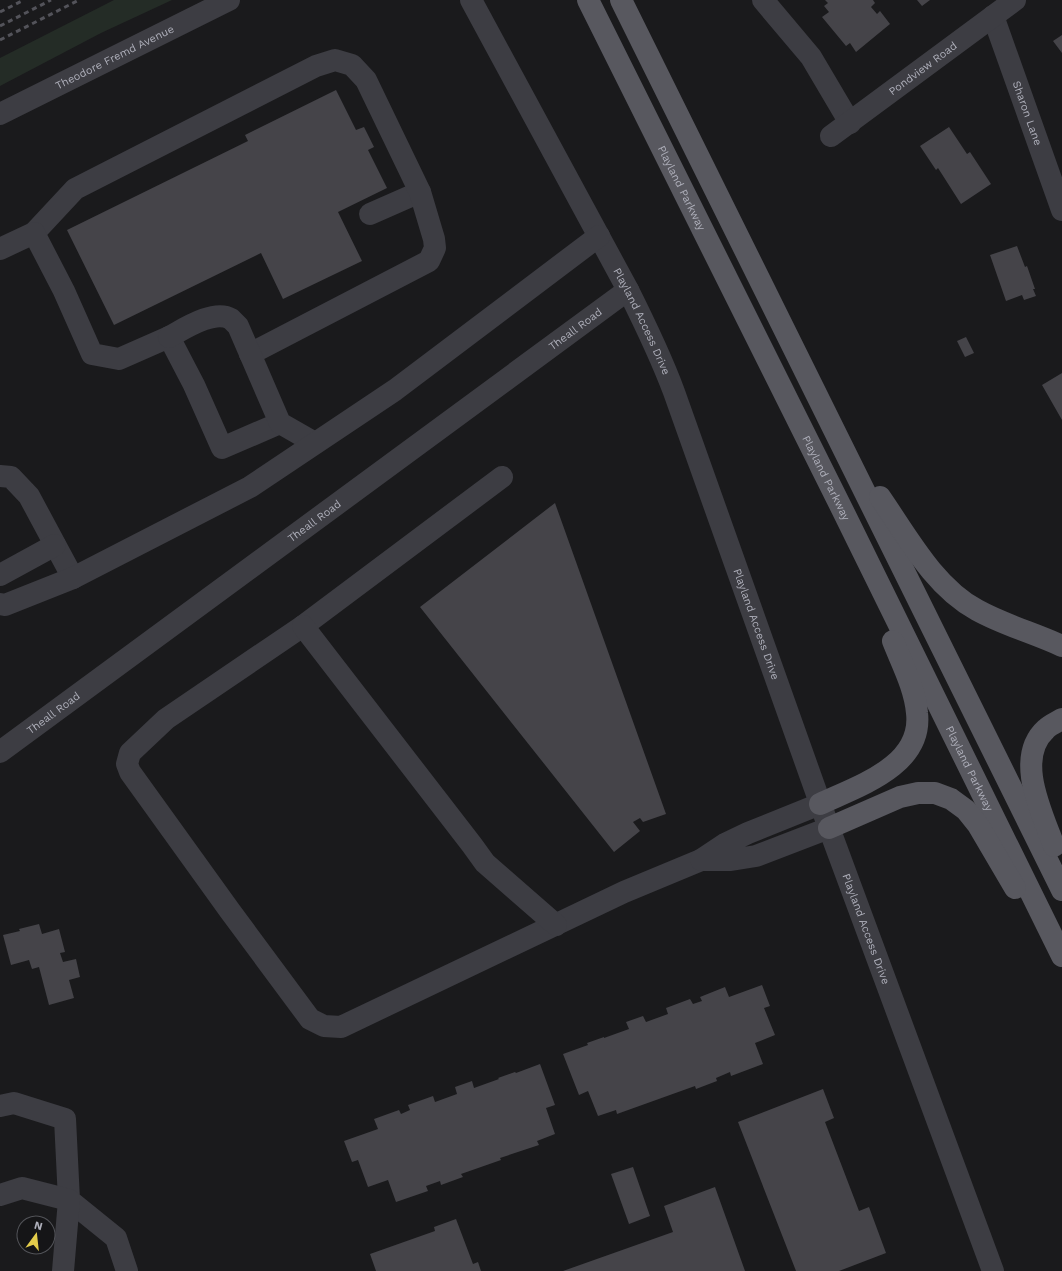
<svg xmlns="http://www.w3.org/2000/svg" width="1062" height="1271" font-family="'Work Sans',sans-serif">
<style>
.green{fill:#242c26}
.building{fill:#454449}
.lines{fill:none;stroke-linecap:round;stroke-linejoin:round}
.minor{stroke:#3d3d43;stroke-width:22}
.major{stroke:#58585f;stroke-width:22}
.rail{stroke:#53535a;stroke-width:3;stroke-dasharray:5 4;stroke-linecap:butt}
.labels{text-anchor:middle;stroke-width:4;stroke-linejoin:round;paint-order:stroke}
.street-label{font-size:11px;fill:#aeafba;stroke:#151517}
</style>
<rect width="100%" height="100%" fill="#1a1a1c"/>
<path class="green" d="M114,0h58l-71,33 -101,53v-28z"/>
<path class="building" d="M825,0h48l2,3 -4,4 6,7 3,-3 10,13 -34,28 -6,-9 -4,3 -24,-29 7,-5 -5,-6 4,-3z
M917,0h13l-8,6z
M1062,35v18l-9,-12z
M336,90l20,40 8,-3 10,20 -6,3 19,38 -49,24 24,49 -79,38 -22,-46 -147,72 -47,-95 181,-89 -3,-6z
M949,127l18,27 3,-2 21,32 -30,20 -23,-36 -2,2 -16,-24z
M1017,246l8,21 2,-1 8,23h-2l3,7 -12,4 -2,-5 -16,6 -16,-46z
M966,337l8,16 -9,4 -8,-16z
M1062,373v47l-20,-35z
M555,503l111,311 -23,8 -3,-4 -7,4 7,9 -26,21 -194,-245z
M39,924l3,10 17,-5 6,23 -5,1 3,9 13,-3 4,18 -11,3 5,18 -25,7 -10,-38 -7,2 -3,-9 -18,5 -8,-30 17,-4 -1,-2z
M762,985l8,21 -6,2 11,27 -20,8 8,21 -32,12 -1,-4 -14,6 1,3 -21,8 -1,-3 -78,28 -1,-4 -18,6 -10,-25 -9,4 -16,-41 25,-9 -1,-2 17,-6v1l25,-9 -3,-7 17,-6 3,6 22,-8 -2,-6 24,-9 3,5 9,-3 -2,-4 25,-10 4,10z
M540,1064l15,41 -9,3 9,26 -18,7 2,4 -39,13 1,2 -40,14 2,3 -22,8 -1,-4 -14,5 2,5 -32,11 -8,-22 -20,7 -10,-27 -6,2 -8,-21 34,-12 -4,-10 25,-9 2,4 9,-4 -2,-5 25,-9 2,6 22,-8 -2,-7 17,-6 2,7 25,-9 -1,-1 17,-6 1,1z
M823,1089l11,29 -9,4 34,89 10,-4 17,46 -47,18h-43l-58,-149z
M633,1167l17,49 -21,8 -18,-50z
M715,1187l30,84h-182l110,-39 -9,-26z
M456,1219l17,45 5,-2 3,9h-105l-6,-17 65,-23 -1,-4z"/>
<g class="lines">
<g class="minor">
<path id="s1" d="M471,0l157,290c17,34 33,67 46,102l155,436 164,443"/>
<path d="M763,0l48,57 39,66"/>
<path id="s2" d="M993,16l69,194"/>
<path id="s3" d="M0,114l229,-114"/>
<path id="s4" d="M831,136l184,-136"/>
<path d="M370,214l50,-22"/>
<path d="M34,233l41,-44 241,-123 19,-6 17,5 14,15 54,112 14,47 1,9 -6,13 -179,93"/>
<path d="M0,249l34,-16 30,58 28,63 27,5 50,-22 25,48 28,63 58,-25"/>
<path d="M169,337c15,-8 45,-28 62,-18 2,2 5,5 7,7l42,97 35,20"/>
<path d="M0,476l11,1 18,19 44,82"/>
<path d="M502,477l-199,149 -137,93 -36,34 -3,11 3,8 100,139 80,108 14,7 17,1 283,-135 77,-32"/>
<path d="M0,575l55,-30"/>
<path d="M0,604l5,1 68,-27 177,-91 145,-97 204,-154"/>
<path d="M303,626l169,219 13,18 71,62"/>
<path id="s5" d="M0,752l628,-462"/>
<path d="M820,804l-72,29 -23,11 -24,16h30l25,-4 73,-28"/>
<path d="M0,1106l14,-3 51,16 4,81 47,38 11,33"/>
<path d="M0,1195l22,-7 47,12 -6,71"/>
</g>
<g class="major">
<path id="s6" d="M588,0l256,513 218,443"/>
<path d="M621,0l441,890"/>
<path d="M880,497c27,39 54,90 97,113 27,15 57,23 85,36"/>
<path d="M820,804c38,-18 103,-38 97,-91 -2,-25 -15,-49 -24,-72"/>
<path d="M829,828l71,-31 18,-4h17l16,6 15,11 12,15 37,63"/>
<path d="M1054,846c-12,-33 -40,-88 -8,-117 4,-4 11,-7 16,-10"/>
</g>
<path class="rail" d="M0,12l24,-12
M0,26l51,-26
M0,40l79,-40"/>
</g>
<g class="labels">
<g class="street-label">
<text dy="4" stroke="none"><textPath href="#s3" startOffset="128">Theodore Fremd Avenue</textPath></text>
<text dy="4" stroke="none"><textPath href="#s4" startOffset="114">Pondview Road</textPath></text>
<text dy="4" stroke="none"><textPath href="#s2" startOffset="103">Sharon Lane</textPath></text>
<text dy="4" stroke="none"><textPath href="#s6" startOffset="210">Playland Parkway</textPath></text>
<text dy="4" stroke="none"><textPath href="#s1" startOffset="364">Playland Access Drive</textPath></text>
<text dy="4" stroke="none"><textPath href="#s5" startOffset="714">Theall Road</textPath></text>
<text dy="4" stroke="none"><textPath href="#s6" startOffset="534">Playland Parkway</textPath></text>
<text dy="4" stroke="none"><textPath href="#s5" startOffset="390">Theall Road</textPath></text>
<text dy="4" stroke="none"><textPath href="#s1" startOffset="688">Playland Access Drive</textPath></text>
<text dy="4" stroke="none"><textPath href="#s5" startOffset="66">Theall Road</textPath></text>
<text dy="4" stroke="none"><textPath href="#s6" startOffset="858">Playland Parkway</textPath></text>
<text dy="4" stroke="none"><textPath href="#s1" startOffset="1012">Playland Access Drive</textPath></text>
</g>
</g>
<g transform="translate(36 1235) rotate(15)"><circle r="19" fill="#151517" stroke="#525358"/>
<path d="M0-3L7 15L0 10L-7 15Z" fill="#e3cc4b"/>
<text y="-6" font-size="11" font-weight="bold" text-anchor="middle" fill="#aeafba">N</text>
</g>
</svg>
